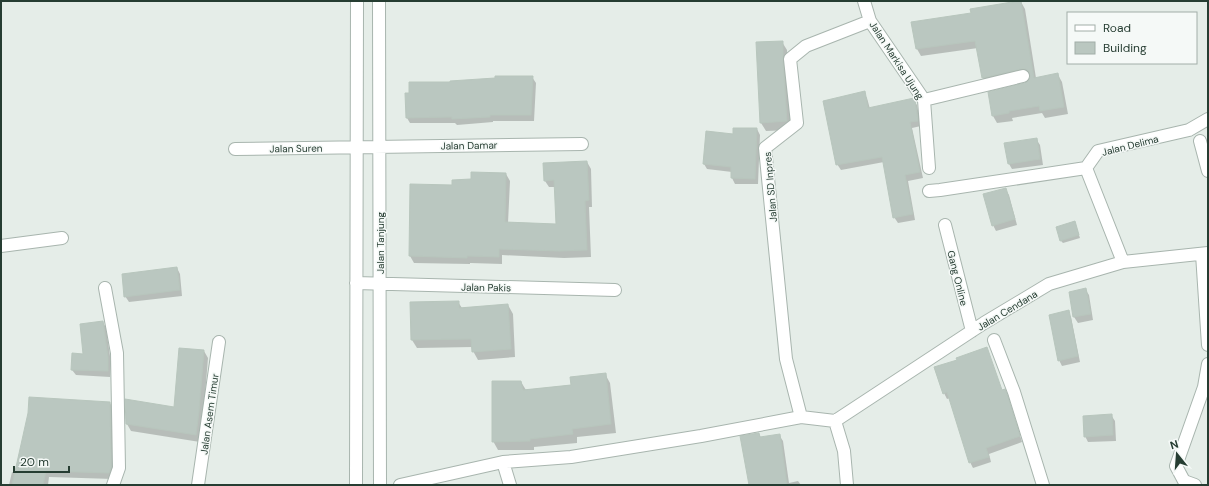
<svg xmlns="http://www.w3.org/2000/svg" width="1209" height="486" font-family="'DM Sans',sans-serif">
<style>
.shadow{fill:#0003}
.building{fill:#bac7c0;stroke:#b8c6bd}
.lines{fill:none;stroke-linecap:round;stroke-linejoin:round}
.street-casing{stroke:#a8b5ae;stroke-width:14}
.street{stroke:#fff;stroke-width:12}
.labels{text-anchor:middle;stroke-width:3;stroke-linejoin:round;paint-order:stroke}
.street-label{font-size:10px;fill:#263d32;stroke:#f5f9f7}
</style>
<rect width="100%" height="100%" fill="#e5ede8"/>
<path class="shadow" d="M1021,2l4,7 11,69 22,-3 4,7 6,32 -23,4 -3,-5 -30,5 1,3 -16,2 -4,-7 33,-32 5,-7 -5,-1 -39,9 -4,-7 -5,-30 -57,8 -4,-7 -5,-26 60,-9z
M782,42l5,8v19l4,61 -25,1 -5,-8z
M532,77l4,6 -2,38h-41v1l-36,3 -2,-2h-45l-3,-5 44,-35z
M864,93l3,5 3,11 43,-9 4,5 4,21 -9,2 11,50 -15,3 7,39 -17,3 -4,-6 -10,-55 -43,8 -4,-6z
M757,129l3,6 -2,49h-23l-3,-6v-6l-25,-3 -3,-5 29,-29z
M1036,139l4,6 3,20 -31,4 -3,-5z
M587,162l4,7 1,38h-3l2,50 -27,1 -62,-3v9l-32,-1v1l-56,-1 -4,-7 43,-70 19,-6 34,-6 4,7 -2,42 49,2 -2,-38h-6l-4,-6z
M1005,189l4,6 8,30 -21,6 -3,-6z
M1075,223l5,15 -17,5 -2,-2z
M177,268l3,6 2,22 -53,6 -4,-6z
M1085,289l4,6 4,25 -15,3 -4,-6 -4,-24z
M458,302l4,6 46,-3 5,9 2,43 -37,3 -5,-9v-4l-56,1 -5,-8z
M1068,312l3,5 9,45 -18,4 -3,-6z
M103,322l3,6 5,35 -1,14 -34,-2 -4,-5 12,-15z
M204,351l4,7 -5,62 -3,22 -69,-11 -4,-7 48,-16z
M935,368l67,23 2,-1 4,6 14,46 -33,12 2,8 -18,6 -3,-6 -20,-64 -3,1 -3,-6z
M605,374l5,9 6,50 -39,4v6l-43,4v3h-36l-5,-9 28,-59 5,8 46,-5z
M110,403l3,6 1,66 -1,4 -64,-2 -1,8h-39l3,-13 4,1z
M1111,415l4,6 1,20 -28,1 -3,-6z
M759,434l2,4 18,-3 4,6 6,42 9,-2 3,4h-51z"/>
<path class="building" d="M1018,1h3l13,77 24,-5 6,34 -24,4 -1,-5 -30,5v2l-17,3 -4,-24 37,-9 5,-5 -1,-7 -4,-2h-4l-39,9 -7,-37 -59,8 -5,-27 60,-9 -1,-4z
M783,41v19l4,61 -27,2 -4,-81z
M495,76h38l-2,39h-41v2l-38,2v-2l-46,1 -1,-25h4v-11h41v-1l45,-3z
M865,91l3,17 46,-10 1,2 3,21 -8,1 10,50 -15,3 8,39 -20,4 -11,-61 -46,8 -13,-64z
M733,128h24l-2,51 -24,-1v-11l-28,-3 3,-33 27,3z
M1037,138l3,21 -32,5 -4,-21z
M587,161l2,39 -4,1 2,49 -27,1 -61,-2v8l-32,-1v2l-58,-2 1,-72 42,1v-5l19,-1v-7l35,1 -1,49 51,2 -2,-44 -10,1 -1,-18z
M1006,188l9,31 -23,7 -9,-32z
M1075,221l4,14 -19,6 -4,-14z
M177,267l3,23 -56,7 -2,-23z
M1086,288l5,26 -18,3 -4,-25z
M459,301v7l49,-4 3,45 -39,3 -1,-13 -60,1 -1,-38z
M1069,310l9,46 -20,5 -9,-46z
M103,321l5,36v14l-37,-1 1,-17 11,1 -3,-30z
M987,347l15,43 3,-1 2,5 13,42 -34,12 3,9 -20,6 -22,-71 -4,2 -9,-27 23,-7 -1,-2z
M179,348l25,2 -5,62 -3,23 -70,-11 -1,-25 49,8z
M606,373l5,51 -39,5 1,5 -43,5v2l-38,1v-61h29l2,9 48,-5 -1,-8z
M29,397l81,5 1,50v16l-2,5 -63,-2 -3,14h-31l16,-72z
M1112,414l1,21 -29,2 -1,-21z
M759,433l1,4 20,-3 7,51h-38l-9,-49z"/>
<g class="lines">
<defs>
<path id="street" d="M379,1l1,484
M864,1l6,20 54,79 5,68
M924,100l99,-24
M1200,141l8,30
M235,149l347,-5
M929,191l11,-1 146,-22
M945,225l27,106
M1,246l61,-8
M1202,254l6,91
M1123,262l-37,-94 12,-17 91,-21 19,-11
M356,283l259,7
M105,288l12,65 2,115 -6,17
M994,340l20,52 29,93
M801,417l-15,-58 -21,-211 32,-25 -7,-64 16,-13 64,-25
M835,421l149,-98 65,-39 74,-22 85,-9
M835,421l9,30 3,34
M503,462l7,23
M198,485l21,-143
M356,485l1,-484
M400,485l103,-23 68,-5 130,-21 100,-19 34,4
M1195,485l-11,-4 -8,-15 28,-79 4,-23"/>
</defs>
<use href="#street" class="street-casing"/>
<use href="#street" class="street"/>
</g>
<g class="labels">
<g class="street-label">
<text transform="translate(897 60) rotate(57)" y="4">Jalan Markisa Ujung</text>
<text transform="translate(469 145) rotate(-1)" y="4">Jalan Damar</text>
<text transform="translate(1130 145) rotate(-14)" y="4">Jalan Delima</text>
<text transform="translate(296 148) rotate(-1)" y="4">Jalan Suren</text>
<text transform="translate(770 187) rotate(-95)" y="4">Jalan SD Inpres</text>
<text transform="translate(380 243) rotate(-90)" y="4">Jalan Tanjung</text>
<text transform="translate(958 278) rotate(76)" y="4">Gang Online</text>
<text transform="translate(486 287) rotate(1)" y="4">Jalan Pakis</text>
<text transform="translate(1007 310) rotate(-31)" y="4">Jalan Cendana</text>
<text transform="translate(209 414) rotate(-82)" y="4">Jalan Asem Timur</text>
</g>
</g>
<rect width="1209" height="486" fill="none" stroke="#263d32" stroke-width="4"/>
<rect x="1067" y="12" width="130" height="52" fill="#f5f9f7" stroke="#a2aea8"/>
<rect x="1075" y="25" width="20" height="6" fill="#ffffff" stroke="#a2aea8"/>
<text x="1103" y="32" font-size="12" fill="#263d32">Road</text>
<rect x="1075" y="42" width="20" height="12" fill="#bac7c0" stroke="#a2aea8"/>
<text x="1103" y="52" font-size="12" fill="#263d32">Building</text>
<g transform="translate(1177 454) rotate(343)" stroke="#f5f9f7" stroke-width="3" paint-order="stroke">
<path d="M0-3L7 15L0 10L-7 15Z" fill="#263d32"/>
<text y="-6" font-size="11" font-weight="bold" text-anchor="middle" fill="#263d32">N</text>
</g>
<path d="M14 466v6h55v-6" fill="none" stroke="#263d32" stroke-width="2"/>
<text x="20" y="466" font-size="12" fill="#263d32" stroke="#f5f9f7" stroke-width="3" paint-order="stroke">20 m</text>
</svg>
